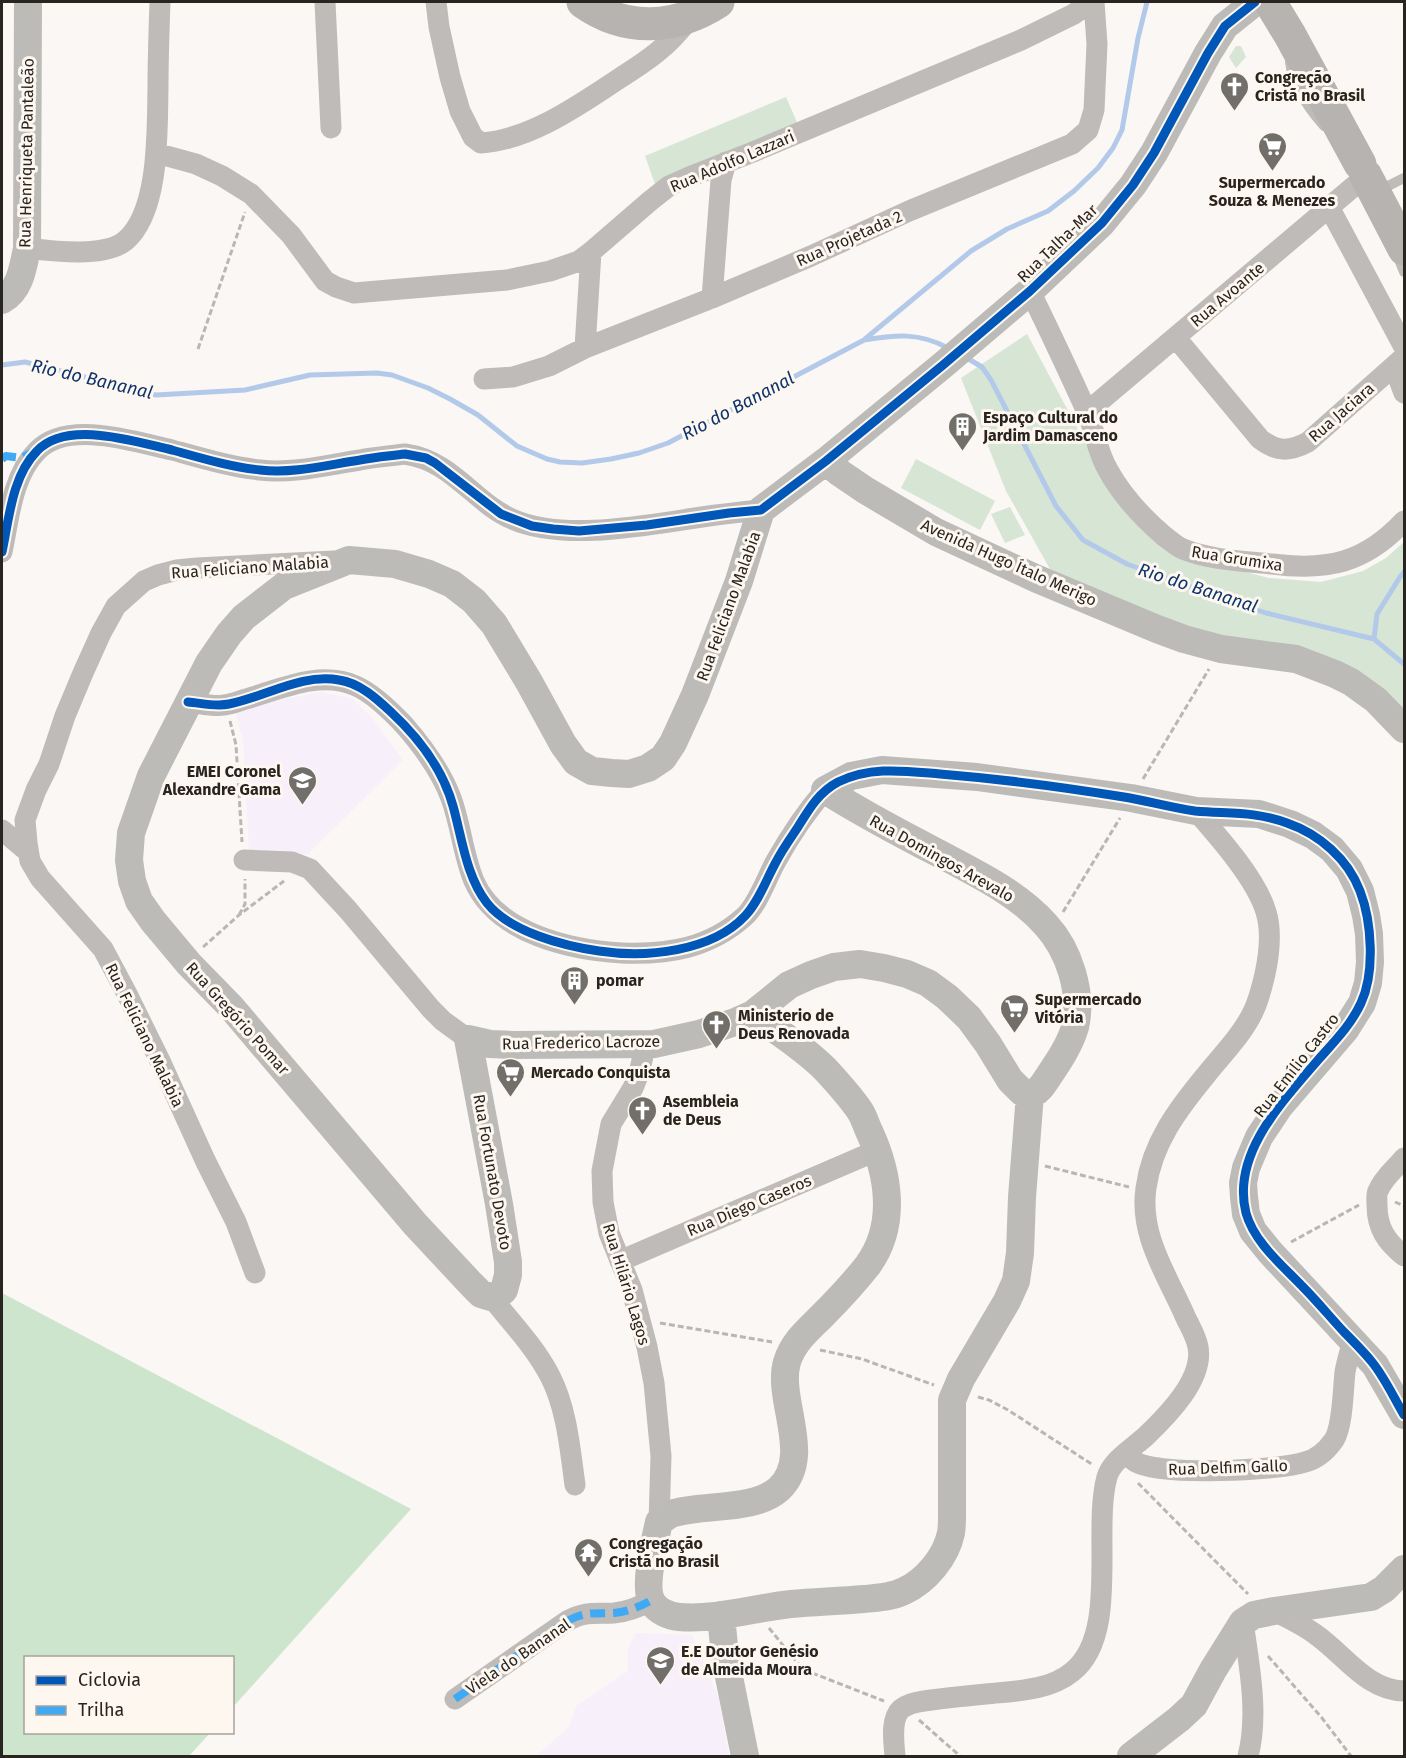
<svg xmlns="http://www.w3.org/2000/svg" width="1406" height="1758" font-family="'Fira Sans',sans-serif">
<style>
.education{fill:#f7effa}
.green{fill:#d7e5d5}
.forest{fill:#cde5cc}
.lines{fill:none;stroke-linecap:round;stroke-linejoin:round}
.stream{stroke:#b3c9e9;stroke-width:5}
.path{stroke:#b9b6b4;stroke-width:3;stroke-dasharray:6 3;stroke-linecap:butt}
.lane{stroke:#bebbb8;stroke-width:10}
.street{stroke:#bebbb8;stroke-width:21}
.secondary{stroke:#bdbbb8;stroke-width:28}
.primary{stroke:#b6b3b0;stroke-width:33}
.quiet{stroke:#3fa9f5;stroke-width:8;stroke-dasharray:15 8;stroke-linecap:butt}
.cycleway-casing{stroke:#fef7f0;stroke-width:13}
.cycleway{stroke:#0057b8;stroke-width:9}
.labels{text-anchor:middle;stroke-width:6;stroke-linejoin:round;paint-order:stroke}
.poi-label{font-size:16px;font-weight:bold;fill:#282420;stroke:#fef7f0;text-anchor:start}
.street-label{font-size:16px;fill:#282420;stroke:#fef7f0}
.water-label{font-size:18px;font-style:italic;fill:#0c346c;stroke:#fef7f0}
</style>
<rect width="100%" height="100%" fill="#faf7f4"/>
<path class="education" d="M321,692l32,7 20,20 30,41 -95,94 -59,-4 -6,-109 -7,-28 29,-10z
M635,1633l57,2 27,64 10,57h-193l33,-29 7,-21 52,-35 -1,-19z"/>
<path class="green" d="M1236,46h5l5,11 -10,11 -7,-11z
M786,97l14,32 -144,58 -11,-31z
M1027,334l76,142 26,40 51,30 46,21 43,11 52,4 42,-11 23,-13 18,-16v195l-66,-67 -121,-32 -78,-27 -89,-42 -44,-78 -45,-113z
M916,459l79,42 -15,29 -79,-42z
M1010,507l15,28 -20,8 -14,-29z"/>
<path class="forest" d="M2,1293l409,216 -178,198 -1,-49h-206v74l184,1 -21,23h-187z"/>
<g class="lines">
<path class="stream" d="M865,339l106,-88 36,-22 41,-18 26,-20 24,-23 15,-20 9,-18 16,-92 9,-36
M967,358l15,9 9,13 65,126 27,34 44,24 97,35 42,14 108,26 30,25
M2,365l23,-3 131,33 89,-5 65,-15 67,-2 15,2 36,13 22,11 28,16 39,31 30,13 13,3 22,1 29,-4 28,-6 29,-10 196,-103c31,-5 55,-8 84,8
M1374,639l3,-25 23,-37 4,-5"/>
<path class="path" d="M198,349l47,-137
M230,721l6,24 6,97
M1143,779l66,-110
M1063,912l57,-94
M239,915l6,-11v-25
M203,947l36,-32 45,-34
M1045,1166l84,21
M1395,1202l9,4
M1291,1242l68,-37
M660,1323l112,19
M820,1350l42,9 72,26
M978,1397l11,3 19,10 85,55
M1138,1483l110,111
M769,1628l30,37 8,6 77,30
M1268,1656l54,62 29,38
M919,1720l41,36"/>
<path class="lane" d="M1290,62c3,25 18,46 34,64
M1378,191l26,-13
M1396,252l8,20"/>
<path class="street" d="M325,2l6,126
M436,2l3,25 11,50 10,34 13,26 8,6c48,-3 97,-37 136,-63 15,-10 32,-20 45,-32 11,-8 19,-20 29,-30
M156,153l40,11 26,12 29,18 40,41 34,46 11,6 18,6 153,-13 43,-9 29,-10 12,-9 59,-51 19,-15 20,-9 64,-25 268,-112 53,-26 16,-12
M1329,207l75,140
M27,248c25,3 77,10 98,-7 35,-29 32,-111 33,-153 0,-29 1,-58 2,-86
M1030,291c19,39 38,79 56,119 9,20 11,42 22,60 14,26 34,47 56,66 6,4 12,10 19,13 27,11 60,12 89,15 56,7 93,-1 132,-43
M712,298l9,-118 5,-18
M1176,338l84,101c17,13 29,13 48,3l96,-85
M585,348l6,-96
M1394,366l10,27
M484,379l29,-2 36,-11 36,-18 127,-50 99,-42 98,-45 163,-67 16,-14 6,-20 3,-66 -3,-42
M1087,412l279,-236
M2,552c7,-33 10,-76 35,-101 30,-32 99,-9 135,-1 29,8 59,17 88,20 33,4 67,-5 100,-10 15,-3 30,-4 45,-6 48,7 67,47 107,65 52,23 135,6 190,-2 20,-3 39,-5 59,-7
M188,702c11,1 25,5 36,3 7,-1 15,-4 22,-6 35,-10 74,-29 110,-13 18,8 35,25 49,40 19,22 36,45 46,72 10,27 12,57 23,83 23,53 97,69 148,72 46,2 88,-5 123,-37 13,-12 22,-39 31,-55 14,-25 30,-49 49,-71
M2,830l25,21
M244,860l48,2 18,7 38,41 83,99 12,12 25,18
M646,1044l-7,29 -6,15 -22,36 -9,47 1,31 6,31 23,57 15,57 7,36 7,73 -2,66
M1404,1158c-8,10 -21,20 -26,33 -2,4 -1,9 -1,14 0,24 10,37 27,51
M620,1261l258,-111
M255,1273l-19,-51 -31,-62 -44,-97 -34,-69 -24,-45 -63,-71 -10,-17 -3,-18 -2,-23 11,-30 13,-26 16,-48 18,-43 18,-40 15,-27 28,-25 14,-6 19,-5 20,-2 137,-7
M491,1297c20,25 44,50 59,79 17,33 20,73 25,109
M1126,1453c3,3 6,7 10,9 23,14 142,9 169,0 12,-3 22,-12 29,-22 9,-14 9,-51 11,-68 2,-11 5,-21 8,-31
M1274,1611c14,7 29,14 41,23 29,20 51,56 89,57
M1243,1622c6,42 16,93 5,134
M455,1699l112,-78c19,-10 26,-7 47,-8 13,-1 25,-6 36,-12
M895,1756c-1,-13 -5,-37 6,-47 6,-5 16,-7 23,-8 20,-3 41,-5 62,-7 28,-3 63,-3 86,-22 48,-37 20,-141 35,-195 5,-17 26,-29 39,-41 21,-20 58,-57 52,-89 -2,-11 -9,-22 -13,-31 -18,-41 -46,-81 -39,-128 6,-45 32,-79 60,-113 16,-20 36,-40 47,-63 6,-12 9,-25 12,-38 4,-19 7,-43 1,-62 -9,-32 -48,-76 -70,-101"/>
<path class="secondary" d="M2,300c18,-10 21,-32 25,-52l1,-246
M826,461l14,12 25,17 71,42 99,46 122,51 27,10 37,10 75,10 39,15 16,8 25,18 28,29
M753,1014c24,17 51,34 72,55 12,13 25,27 35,42 4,6 6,14 9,20 20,43 28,94 -1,134 -14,18 -30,35 -46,51 -14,14 -29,26 -35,46 -11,38 27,94 -8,127 -25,22 -73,15 -105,24 -5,1 -10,6 -15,9 -4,18 -16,65 -7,80 5,9 17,14 27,15 38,3 75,-9 112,-13 25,-2 49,-3 73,-5 13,-1 28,-2 40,-8 22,-10 42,-34 47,-58 1,-6 1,-12 1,-18v-115l9,-21 46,-78 9,-20 4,-28 2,-56 8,-103
M1030,1094l-8,-2 -12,-12 -22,-36 -19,-26 -22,-21 -19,-14 -21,-9 -23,-6 -24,-4 -26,3 -23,8 -22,10 -36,29 -18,8 -36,12 -45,10 -141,1 -23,-1 -22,-5 31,165 9,58v13l-4,15 -7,6 -6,1 -10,-3 -10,-10 -56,-60 -184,-217 -42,-43 -36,-43 -14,-20 -7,-20 -3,-21 2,-27 20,-57 58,-113 20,-29 15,-17 40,-31 65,-26 46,4 34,10 23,10 22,17 20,23 35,58 34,62 13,18 16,9 20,2 17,1 19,-6 15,-10 10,-15 22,-48 44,-114 22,-71 65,-49 117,-96 87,-74 72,-68 31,-38 21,-32 54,-100 17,-27 30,-24
M1030,1094l7,-3 5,-5c12,-18 27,-38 33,-59 8,-34 -6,-77 -29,-102 -28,-32 -69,-51 -106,-71 -39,-20 -78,-41 -115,-64l26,-14 31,-6 95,7 154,21 65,13 63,3 31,10 23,11 19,14 17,20 11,22 6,24 3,19 1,28 -2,21 -6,20 -17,27 -66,77 -20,30 -13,31 -3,15 1,14 2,17 7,17 17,21 105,113 29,50
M721,1615l4,42 20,99
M1131,1756l48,-37 15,-14 19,-35 30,-48 11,-7 20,-4 97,-14 13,-8 20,-20"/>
<path class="primary" d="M583,2c42,30 92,28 135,0
M1270,2l20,33 70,129
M1366,176l38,73"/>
<path class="quiet" d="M2,459l4,-3 16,2 11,-6
M455,1699l112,-78c19,-10 26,-7 47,-8 13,-1 25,-6 36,-12"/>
<defs>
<path id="cycleway" d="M2,552c7,-33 10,-76 35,-101 30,-32 99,-9 135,-1 29,8 59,17 88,20 33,4 67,-5 100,-10 15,-3 30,-4 45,-6l21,4 9,5 66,51 31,12 21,3 26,2 68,-6 82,-12 32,-3 65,-49 117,-96 87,-74 72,-68 31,-38 21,-32 54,-100 17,-27 30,-24
M188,702c13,1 28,5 41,2 36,-7 73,-31 110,-24 21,3 38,19 52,32 28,26 52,58 62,94 9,32 13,70 34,97 23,29 77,43 112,48 47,7 112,1 146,-35 14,-15 21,-36 31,-54 6,-12 14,-23 22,-35 11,-18 21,-35 40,-45 33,-16 66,-11 102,-8 61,5 123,13 184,23 24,4 48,11 71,14 34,3 59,0 92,12 32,11 61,36 73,68 12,31 15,82 1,112 -10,22 -27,39 -43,57 -35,41 -87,94 -72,153 8,29 36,52 56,73 15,15 28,31 42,46 10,10 20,20 28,30 13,16 22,36 32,53"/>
</defs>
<use href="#cycleway" class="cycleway-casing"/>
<use href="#cycleway" class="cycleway"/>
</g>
<defs>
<symbol id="church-pin" viewBox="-11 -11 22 30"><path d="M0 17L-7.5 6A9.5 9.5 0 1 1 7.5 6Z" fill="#726e6a" stroke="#fef7f0"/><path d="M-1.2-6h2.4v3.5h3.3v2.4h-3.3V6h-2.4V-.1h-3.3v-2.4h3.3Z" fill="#fff"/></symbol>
<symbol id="supermarket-pin" viewBox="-11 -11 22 30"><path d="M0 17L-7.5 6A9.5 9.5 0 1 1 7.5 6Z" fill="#726e6a" stroke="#fef7f0"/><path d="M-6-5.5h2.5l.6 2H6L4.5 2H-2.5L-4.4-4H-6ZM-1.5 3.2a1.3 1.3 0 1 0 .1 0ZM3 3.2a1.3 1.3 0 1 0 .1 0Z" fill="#fff"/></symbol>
<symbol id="building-pin" viewBox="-11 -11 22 30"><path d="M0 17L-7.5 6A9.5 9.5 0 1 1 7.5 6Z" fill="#726e6a" stroke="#fef7f0"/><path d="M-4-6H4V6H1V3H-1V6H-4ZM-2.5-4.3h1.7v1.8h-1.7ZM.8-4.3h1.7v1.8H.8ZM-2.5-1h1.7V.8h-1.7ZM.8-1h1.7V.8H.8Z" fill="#fff"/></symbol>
<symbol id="school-pin" viewBox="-11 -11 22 30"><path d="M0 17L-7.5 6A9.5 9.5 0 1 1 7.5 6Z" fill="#726e6a" stroke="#fef7f0"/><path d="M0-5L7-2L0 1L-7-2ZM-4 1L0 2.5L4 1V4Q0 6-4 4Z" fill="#fff"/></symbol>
<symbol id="temple-pin" viewBox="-11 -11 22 30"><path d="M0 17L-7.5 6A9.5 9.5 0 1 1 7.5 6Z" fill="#726e6a" stroke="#fef7f0"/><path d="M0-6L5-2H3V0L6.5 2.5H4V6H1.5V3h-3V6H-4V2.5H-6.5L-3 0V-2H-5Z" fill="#fff"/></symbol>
</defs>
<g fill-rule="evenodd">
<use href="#church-pin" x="1218" y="70" width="33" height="45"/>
<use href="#supermarket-pin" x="1256" y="130" width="33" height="45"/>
<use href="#building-pin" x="946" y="410" width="33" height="45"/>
<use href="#school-pin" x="286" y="764" width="33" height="45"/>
<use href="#building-pin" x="558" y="964" width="33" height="45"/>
<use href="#supermarket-pin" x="998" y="992" width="33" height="45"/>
<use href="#church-pin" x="700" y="1008" width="33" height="45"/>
<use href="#supermarket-pin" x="494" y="1056" width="33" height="45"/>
<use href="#church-pin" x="626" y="1094" width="33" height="45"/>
<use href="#temple-pin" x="572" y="1536" width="33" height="45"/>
<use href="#school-pin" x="644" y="1644" width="33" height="45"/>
</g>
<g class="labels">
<g class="poi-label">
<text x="1255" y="83">Congreção<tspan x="1255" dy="18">Cristã no Brasil</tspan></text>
<text x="1272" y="188" text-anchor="middle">Supermercado<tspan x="1272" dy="18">Souza &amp; Menezes</tspan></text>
<text x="983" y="423">Espaço Cultural do<tspan x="983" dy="18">Jardim Damasceno</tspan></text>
<text x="281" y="777" text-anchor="end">EMEI Coronel<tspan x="281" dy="18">Alexandre Gama</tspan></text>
<text x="596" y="986">pomar</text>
<text x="1035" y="1005">Supermercado<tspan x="1035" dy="18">Vitória</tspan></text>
<text x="738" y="1021">Ministerio de<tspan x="738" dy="18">Deus Renovada</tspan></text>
<text x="531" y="1078">Mercado Conquista</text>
<text x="663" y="1107">Asembleia<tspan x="663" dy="18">de Deus</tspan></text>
<text x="609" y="1549">Congregação<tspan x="609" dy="18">Cristã no Brasil</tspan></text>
<text x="681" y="1657">E.E Doutor Genésio<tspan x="681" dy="18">de Almeida Moura</tspan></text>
</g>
<g class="street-label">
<text transform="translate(26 153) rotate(-89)" y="6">Rua Henriqueta Pantaleão</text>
<text transform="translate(732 161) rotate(-23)" y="6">Rua Adolfo Lazzari</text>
<text transform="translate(849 238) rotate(-24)" y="6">Rua Projetada 2</text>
<text transform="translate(1057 243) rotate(-44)" y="6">Rua Talha-Mar</text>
<text transform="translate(1227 294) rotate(-40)" y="6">Rua Avoante</text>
<text transform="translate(1341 412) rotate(-41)" y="6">Rua Jaciara</text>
<text transform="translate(1237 558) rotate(9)" y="6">Rua Grumixa</text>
<text transform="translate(1009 562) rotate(24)" y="6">Avenida Hugo Ítalo Merigo</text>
<text transform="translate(250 567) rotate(-4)" y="6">Rua Feliciano Malabia</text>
<text transform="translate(728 606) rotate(-70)" y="6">Rua Feliciano Malabia</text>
<text transform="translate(942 858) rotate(29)" y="6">Rua Domingos Arevalo</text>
<text transform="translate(238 1018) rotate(48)" y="6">Rua Gregório Pomar</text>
<text transform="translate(145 1035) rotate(64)" y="6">Rua Feliciano Malabia</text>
<text transform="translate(581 1042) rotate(-1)" y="6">Rua Frederico Lacroze</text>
<text transform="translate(1296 1065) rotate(-52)" y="6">Rua Emílio Castro</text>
<text transform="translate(493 1172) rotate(80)" y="6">Rua Fortunato Devoto</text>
<text transform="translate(749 1205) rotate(-23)" y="6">Rua Diego Caseros</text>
<text transform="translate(627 1284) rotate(73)" y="6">Rua Hilário Lagos</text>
<text transform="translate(1228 1467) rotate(-2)" y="6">Rua Delfim Gallo</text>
<text transform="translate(518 1656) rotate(-34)" y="6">Viela do Bananal</text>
</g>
<g class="water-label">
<text transform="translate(92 379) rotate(13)" y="6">Rio do Bananal</text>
<text transform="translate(738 406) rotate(-28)" y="6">Rio do Bananal</text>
<text transform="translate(1198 588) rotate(18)" y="6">Rio do Bananal</text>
</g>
</g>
<rect width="1406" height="1758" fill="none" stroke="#282420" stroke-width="6"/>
<rect x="24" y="1656" width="210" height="78" fill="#fef7f0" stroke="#a8a39d" stroke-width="1.5"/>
<rect x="36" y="1676" width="30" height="9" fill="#0057b8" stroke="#a8a39d" stroke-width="1.5"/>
<text x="78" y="1686" font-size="18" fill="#282420">Ciclovia</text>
<rect x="36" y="1706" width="30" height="9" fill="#3fa9f5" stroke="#a8a39d" stroke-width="1.5"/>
<text x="78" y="1716" font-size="18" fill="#282420">Trilha</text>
</svg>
